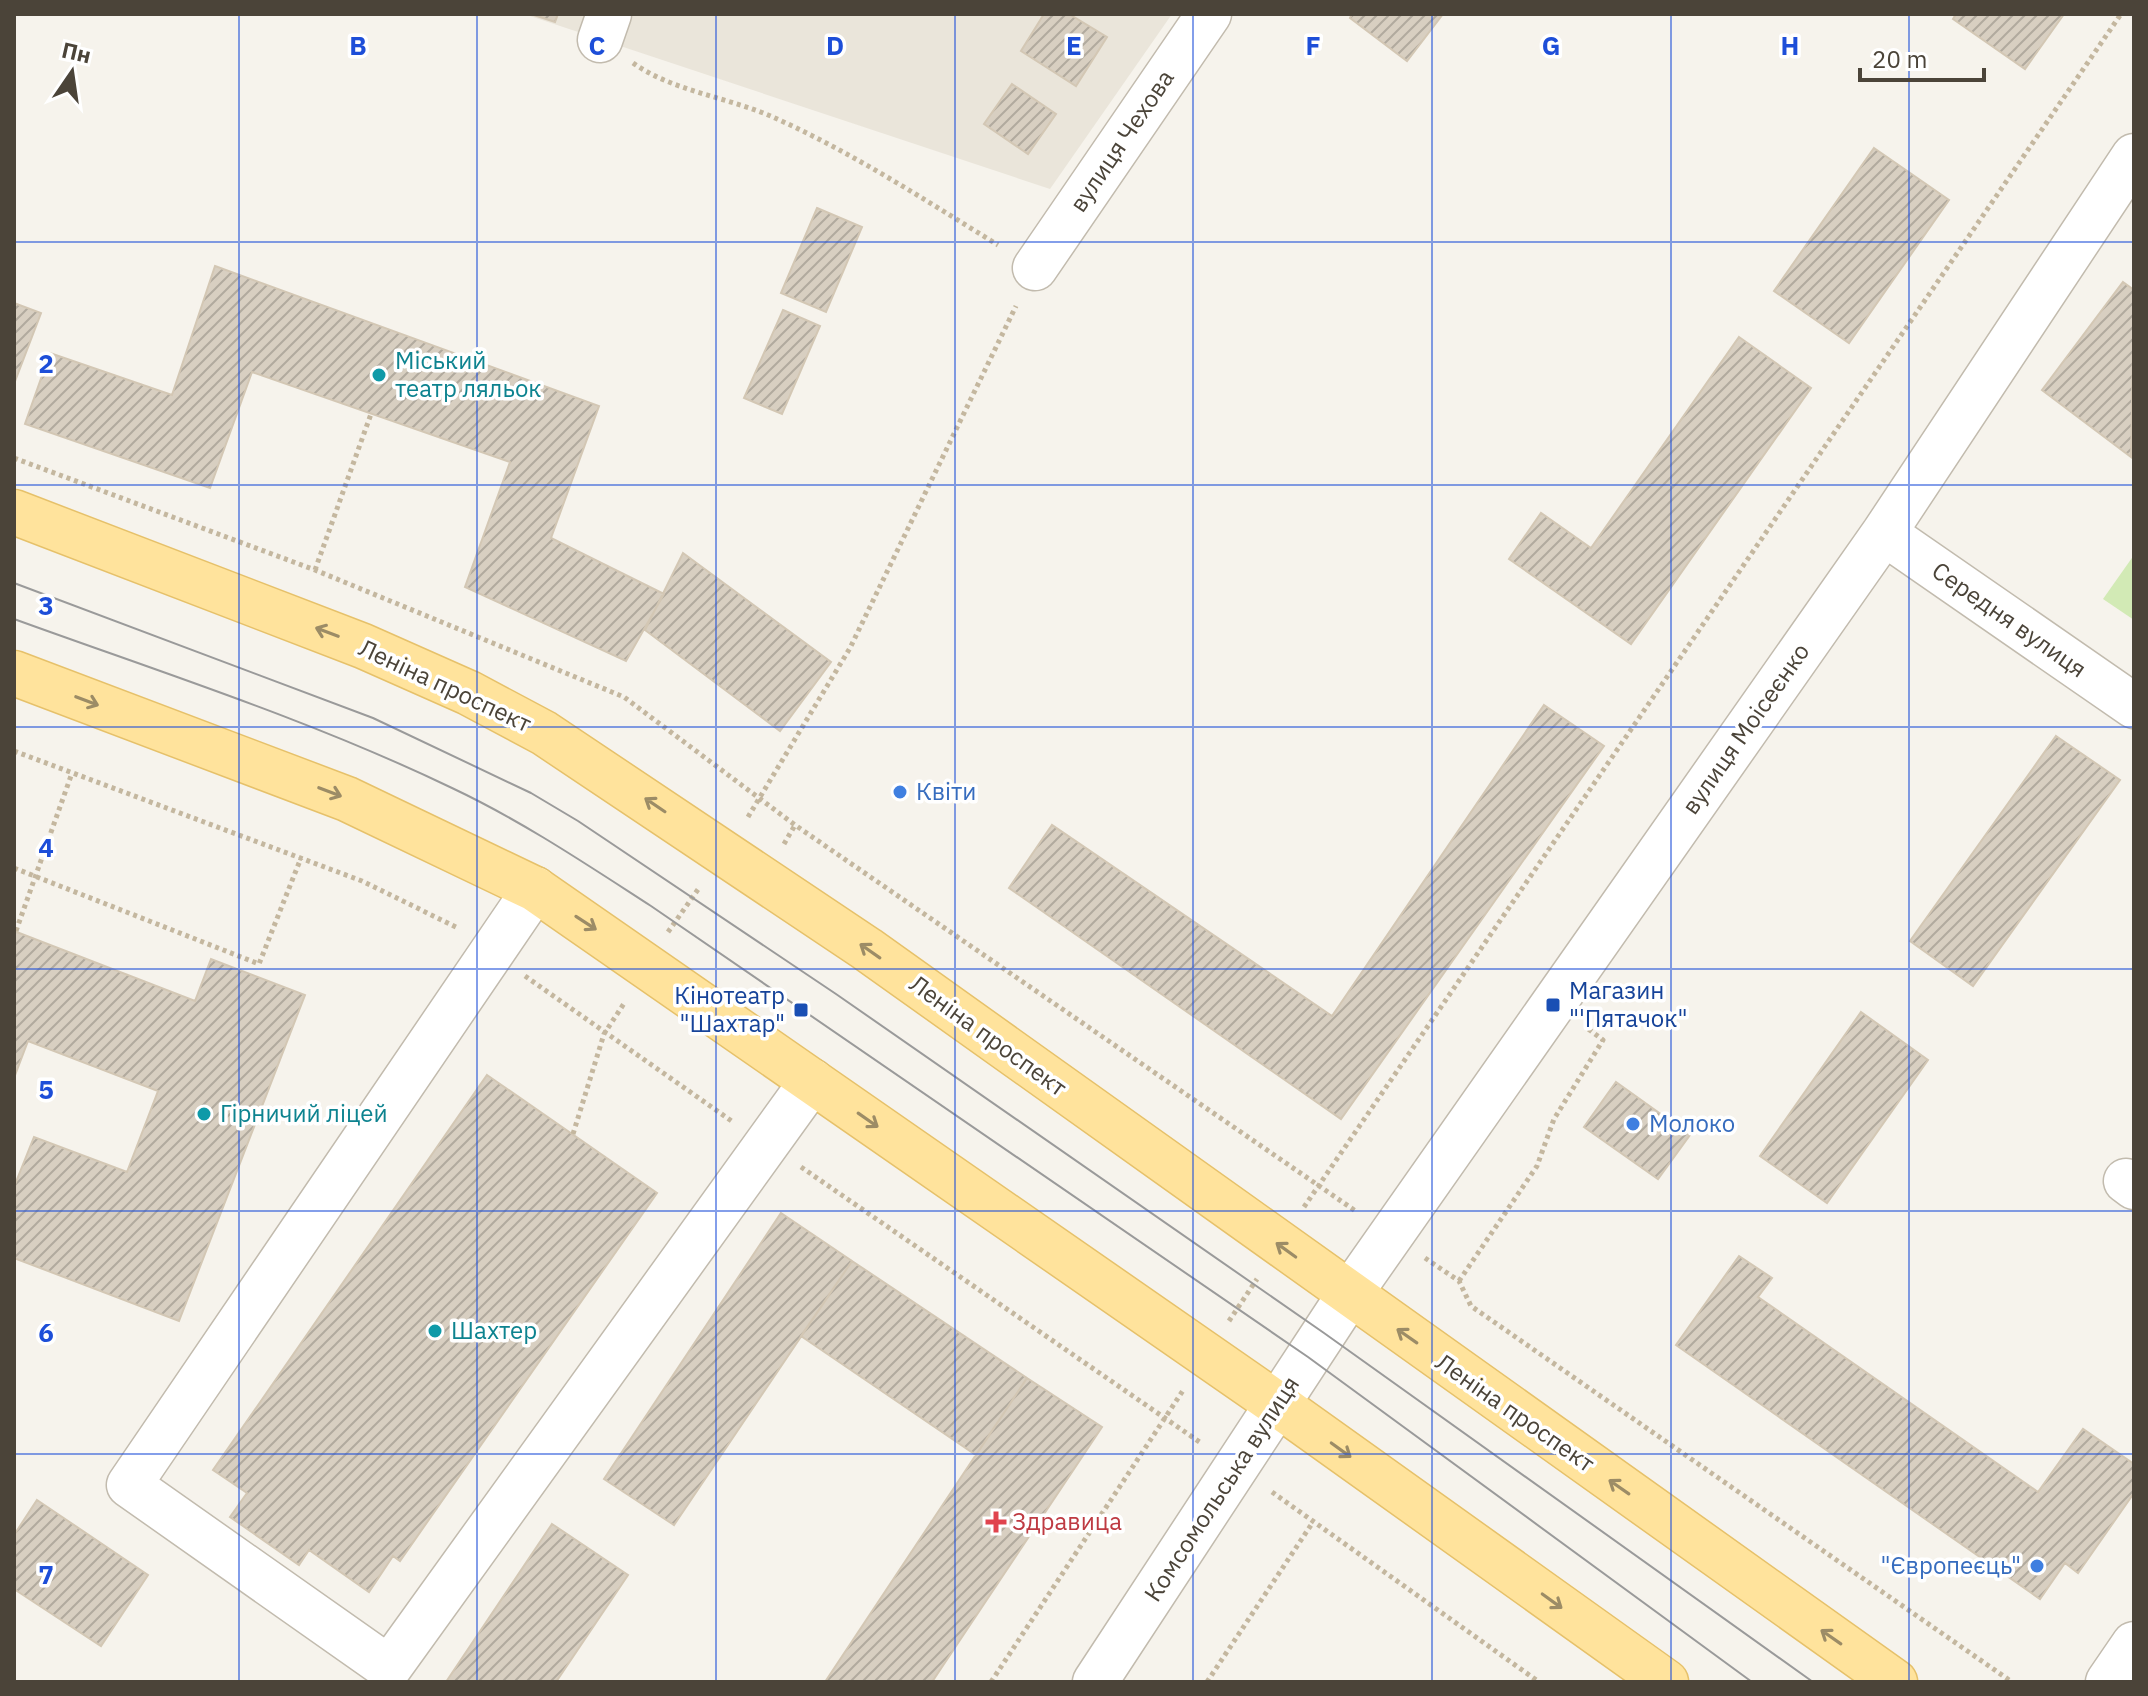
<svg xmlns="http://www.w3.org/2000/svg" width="2148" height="1696" font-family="'IBM Plex Sans',sans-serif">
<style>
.residential{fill:#eae5da}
.green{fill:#d2eab5}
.building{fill:url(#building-hatch);stroke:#d3c7b4;stroke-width:2}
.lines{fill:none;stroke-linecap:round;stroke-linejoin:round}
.minor-casing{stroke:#c2bbae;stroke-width:47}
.major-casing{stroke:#e6c16a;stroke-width:47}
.path{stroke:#c4b79f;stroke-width:5;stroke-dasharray:4 4;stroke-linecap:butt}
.minor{stroke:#fff;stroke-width:44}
.major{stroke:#ffe39c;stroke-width:44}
.tram{stroke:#9a9a9a;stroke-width:2}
.oneway{stroke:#9c8c66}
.grid{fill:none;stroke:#1d4ed8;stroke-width:2;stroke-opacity:0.55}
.culture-dot{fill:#0f9aa8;stroke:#fff;stroke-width:3}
.shop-dot{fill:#3f7fe0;stroke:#fff;stroke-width:3}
.transit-dot{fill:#1a4fb4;stroke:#fff;stroke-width:3}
.health-dot{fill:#e0444e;stroke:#fff;stroke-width:3}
.labels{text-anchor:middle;stroke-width:7;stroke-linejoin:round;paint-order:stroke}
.street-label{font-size:24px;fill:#4b4439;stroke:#fff}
.culture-label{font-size:24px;fill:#0d838f;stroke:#fff;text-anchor:start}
.shop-label{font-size:24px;fill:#366cbe;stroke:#fff;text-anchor:start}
.transit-label{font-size:24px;fill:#164399;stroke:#fff;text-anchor:start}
.health-label{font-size:24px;fill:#be3a42;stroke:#fff;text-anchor:start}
.grid-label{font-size:26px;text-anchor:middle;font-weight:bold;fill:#1d4ed8;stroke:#fff;stroke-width:7;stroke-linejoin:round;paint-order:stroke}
</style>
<defs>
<pattern id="building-hatch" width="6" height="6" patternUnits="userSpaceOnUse" patternTransform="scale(2)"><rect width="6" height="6" fill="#d8cfc1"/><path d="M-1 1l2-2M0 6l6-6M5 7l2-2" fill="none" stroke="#b1aa9e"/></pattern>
</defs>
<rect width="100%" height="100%" fill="#f6f3ec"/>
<path class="residential" d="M524,14h648l-122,175z"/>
<path class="green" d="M2134,555v65l-31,-21z"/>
<path class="building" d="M531,14h27l-3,8z
M1044,14h25l38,23 -31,49 -55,-35z
M1352,14h91l-36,47 -57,-43z
M1956,14h108l-39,55 -72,-50z
M1012,84l44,30 -28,40 -44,-30z
M1874,148l75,52 -100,143 -75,-52z
M817,208l45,19 -36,85 -45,-19z
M215,266l384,140 -48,132 113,56 -38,67 -161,-74 45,-125 -258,-90 -42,116 -185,-64 25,-71 122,42z
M2123,282l11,8 -3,167 -89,-67z
M14,303l27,10 -27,71z
M783,310l37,16 -38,88 -38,-16z
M1739,337l72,51 -180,256 -122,-85 32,-46 50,35z
M683,553l148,109 -51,69 -135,-101z
M1544,705l60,41 -263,373 -332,-231 43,-63 280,191z
M2056,736l64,44 -147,206 -63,-45z
M14,931l181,70 16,-42 94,36 -126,326 -165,-63v-71l20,-50 93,35 31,-81 -130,-50 -14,37z
M1861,1012l67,48 -101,143 -67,-47z
M487,1075l170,118 -257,368 -7,-5 -24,36 -60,-42 -10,15 -69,-48 17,-24 -34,-23z
M1616,1082l74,53 -32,44 -74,-52z
M781,1213l71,48 -178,264 -70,-46z
M1739,1256l33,22 -14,19 280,195 45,-63 51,35v29l-56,80 -13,-10 -25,36 -364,-254z
M852,1261l175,117 -51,77 -175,-119z
M1027,1378l75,49 -170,255h-107z
M37,1500l111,75 -47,71 -87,-57v-54z
M552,1524l76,51 -72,107h-110z"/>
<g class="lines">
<defs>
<path id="minor" d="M600,40l9,-26
M1035,268l174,-254
M1884,533l250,173
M535,889l-406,596 260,183 423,-587
M2126,1181l8,6
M1095,1682l254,-387 535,-762 250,-377
M2108,1682l26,-38"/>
<path id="major" d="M14,512l349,134 106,47 75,40 323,216 1028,733
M14,673l333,126 188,90 742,515 389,278"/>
</defs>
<use href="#minor" class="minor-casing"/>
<use href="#major" class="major-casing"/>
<path class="path" d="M633,63c41,29 96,34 142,55 78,35 150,82 223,127
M14,458l301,112 309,127 171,128 562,387
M315,570l56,-156
M14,751l348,130 96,47
M748,817l102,-169 166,-342
M784,844l11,-19
M14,868l245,96 42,-106
M16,931l56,-158
M668,932l31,-44
M525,976l208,146
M573,1134l31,-100 21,-32
M801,1167l400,276
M1304,1207l817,-1193
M1425,1258l34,23 12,25 541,376
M1459,1281l78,-115 17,-47 49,-79 -16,-12
M1229,1321l28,-42
M1272,1492l267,190
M991,1682l193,-293
M1207,1682l106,-160"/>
<use href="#minor" class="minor"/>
<use href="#major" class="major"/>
<path class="tram" d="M14,583l359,135 158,75 47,28 258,173 488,339 489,349
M14,619c146,53 297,101 438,169 70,33 134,76 199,118l657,451 444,325"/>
</g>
<defs><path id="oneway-shaft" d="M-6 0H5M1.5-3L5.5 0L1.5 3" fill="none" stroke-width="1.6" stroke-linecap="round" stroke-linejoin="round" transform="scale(2)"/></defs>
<g class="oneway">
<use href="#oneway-shaft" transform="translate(327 632) rotate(-159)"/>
<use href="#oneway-shaft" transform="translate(87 701) rotate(21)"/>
<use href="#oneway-shaft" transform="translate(330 792) rotate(21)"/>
<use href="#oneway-shaft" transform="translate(655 805) rotate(-146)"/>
<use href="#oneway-shaft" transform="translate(586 923) rotate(33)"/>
<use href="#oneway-shaft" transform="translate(870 951) rotate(-145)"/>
<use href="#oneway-shaft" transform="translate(868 1120) rotate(35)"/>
<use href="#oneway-shaft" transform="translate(1286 1250) rotate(-144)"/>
<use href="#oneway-shaft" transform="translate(1407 1336) rotate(-145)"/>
<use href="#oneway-shaft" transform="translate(1341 1450) rotate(36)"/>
<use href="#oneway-shaft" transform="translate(1619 1487) rotate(-145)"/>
<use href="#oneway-shaft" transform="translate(1552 1601) rotate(36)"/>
<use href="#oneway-shaft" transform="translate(1831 1637) rotate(-145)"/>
</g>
<path class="grid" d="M239,14v1668M477,14v1668M716,14v1668M955,14v1668M1193,14v1668M1432,14v1668M1671,14v1668M1909,14v1668M14,242h2120M14,485h2120M14,727h2120M14,969h2120M14,1211h2120M14,1454h2120"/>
<g class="culture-dot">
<circle cx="379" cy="375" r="8"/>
<circle cx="204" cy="1114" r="8"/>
<circle cx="435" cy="1331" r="8"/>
</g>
<g class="shop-dot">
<circle cx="900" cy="792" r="8"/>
<circle cx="1633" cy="1124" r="8"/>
<circle cx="2037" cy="1566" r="8"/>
</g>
<g class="transit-dot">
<rect x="1545" y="997" width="16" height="16" rx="4"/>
<rect x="793" y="1002" width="16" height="16" rx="4"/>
</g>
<path class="health-dot" d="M992 1510h8v8h8v8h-8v8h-8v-8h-8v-8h8z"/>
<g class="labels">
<g class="street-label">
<text transform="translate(1122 141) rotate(-56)" y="8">вулиця Чехова</text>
<text transform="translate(2009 620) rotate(35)" y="8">Середня вулиця</text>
<text transform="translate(445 686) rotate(25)" y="8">Леніна проспект</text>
<text transform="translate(1746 729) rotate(-55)" y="8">вулиця Моісеєнко</text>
<text transform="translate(988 1036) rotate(36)" y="8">Леніна проспект</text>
<text transform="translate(1515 1413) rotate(35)" y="8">Леніна проспект</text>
<text transform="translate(1222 1489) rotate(-57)" y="8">Комсомольська вулиця</text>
</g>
<g class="culture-label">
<text x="395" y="369">Міський<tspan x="395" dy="28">театр ляльок</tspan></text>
<text x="220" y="1122">Гірничий ліцей</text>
<text x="451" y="1339">Шахтер</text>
</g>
<g class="shop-label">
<text x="916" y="800">Квіти</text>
<text x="1649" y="1132">Молоко</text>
<text x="2021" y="1574" text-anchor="end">"Європеєць"</text>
</g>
<g class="transit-label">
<text x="1569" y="999">Магазин<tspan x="1569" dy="28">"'Пятачок"</tspan></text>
<text x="785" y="1004" text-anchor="end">Кінотеатр<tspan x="785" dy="28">"Шахтар"</tspan></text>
</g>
<g class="health-label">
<text x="1012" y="1530">Здравица</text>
</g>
</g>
<g class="grid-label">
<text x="358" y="55">B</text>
<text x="597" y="55">C</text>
<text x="835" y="55">D</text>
<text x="1074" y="55">E</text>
<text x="1313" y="55">F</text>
<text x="1551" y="55">G</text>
<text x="1790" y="55">H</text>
<text x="46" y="373">2</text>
<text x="46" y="615">3</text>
<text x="46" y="857">4</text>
<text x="46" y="1099">5</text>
<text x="46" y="1342">6</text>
<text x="46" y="1584">7</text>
</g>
<rect width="2148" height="1696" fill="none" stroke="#4b4439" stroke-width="32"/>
<g transform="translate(72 72) rotate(13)" stroke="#ffffff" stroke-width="6" paint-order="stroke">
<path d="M0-6L14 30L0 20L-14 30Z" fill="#4b4439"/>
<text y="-12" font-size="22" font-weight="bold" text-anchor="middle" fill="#4b4439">Пн</text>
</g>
<path d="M1860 68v12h124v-12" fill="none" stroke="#4b4439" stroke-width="4"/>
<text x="1872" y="68" font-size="24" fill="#4b4439" stroke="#ffffff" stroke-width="6" paint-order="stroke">20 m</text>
</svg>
